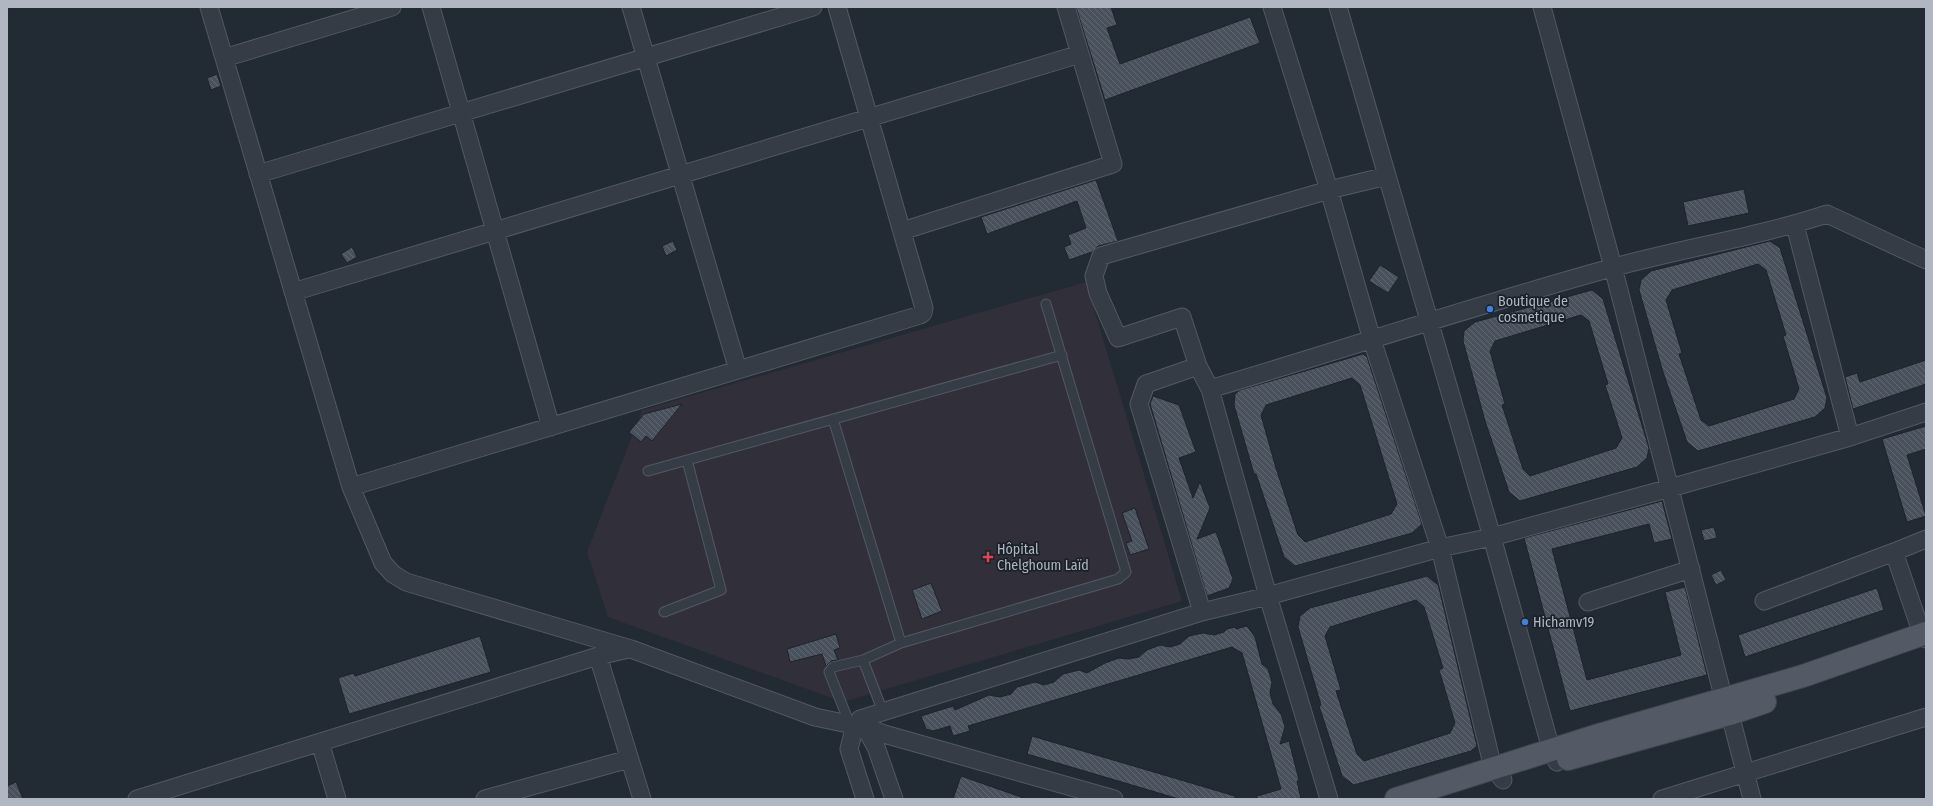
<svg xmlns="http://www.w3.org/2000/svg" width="1933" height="806" font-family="'Fira Sans Condensed',sans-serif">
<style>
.medical{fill:#312f3a}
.building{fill:url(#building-back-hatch);stroke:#1d232b;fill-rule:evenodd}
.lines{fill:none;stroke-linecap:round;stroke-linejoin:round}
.lane-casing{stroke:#535963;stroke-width:11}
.street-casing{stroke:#535963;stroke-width:19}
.primary-casing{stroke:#3f454f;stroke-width:24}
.lane{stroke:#353c45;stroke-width:9}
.street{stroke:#353c45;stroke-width:17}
.primary{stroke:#535a65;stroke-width:22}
.shop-dot{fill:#3f7fe0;stroke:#1b2129;stroke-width:1.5}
.health-dot{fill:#e0444e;stroke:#1b2129;stroke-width:1.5}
.labels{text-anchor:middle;stroke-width:3.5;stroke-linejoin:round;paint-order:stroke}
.poi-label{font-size:14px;fill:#b0b6c2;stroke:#1b2129;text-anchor:start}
</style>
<defs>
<pattern id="building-back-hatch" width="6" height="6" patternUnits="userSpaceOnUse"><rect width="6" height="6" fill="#49515d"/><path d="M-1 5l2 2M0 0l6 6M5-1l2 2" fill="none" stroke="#616873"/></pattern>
</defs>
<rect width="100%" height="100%" fill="#222a34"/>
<path class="medical" d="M1086,282l96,319 -339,101 -235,-85 -21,-65 55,-142z"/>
<path class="building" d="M1076,7h35l6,18 -10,3 13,36 130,-47 10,26 -155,57z
M217,74l4,12 -10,4 -4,-12z
M1096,180l22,61 -20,5 -6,6 -23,8 -5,-13 7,-3 -3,-9 18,-7 -9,-27 -90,33 -6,-17z
M1744,189l5,24 -61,13 -5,-24z
M673,241l4,9 -11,6 -4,-10z
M1770,241l10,7 47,150 -2,10 -10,9 -117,34 -11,-9 -24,-70 -24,-82 2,-10 10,-9zM1758,264l8,6 20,65 -3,1 16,53 -5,10 -85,27 -8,-6 -22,-66 3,-1 -16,-53 6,-10z
M352,247l5,10 -10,6 -6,-9z
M1380,265l19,12 -11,16 -19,-12z
M1592,290l11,9 46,149 -2,10 -10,9 -117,34 -11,-9 -24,-71 -22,-80 1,-10 11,-9zM1581,315l8,6 19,63 -3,1 17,53 -6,10 -86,28 -7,-7 -21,-64 3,-1 -15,-53 5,-10z
M1363,354l4,3 55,167 -10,9 -117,33 -11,-9 -28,-83h-2l-20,-69 1,-11 5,-4zM1352,378l8,7 37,119 -6,10 -86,28 -7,-7 -22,-67 -15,-53 5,-10z
M1926,360v24l-73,25 -8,-32 12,-4 3,9z
M1153,396l26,9 17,47 -17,6 14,40 7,-16 10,26 -13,31 19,-7 17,47 -4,9 -22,8 -57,-192z
M682,404l-30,37 -6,-5 -5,6 -12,-10 15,-18z
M1926,426v23l-19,6 19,61 -19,6 -25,-83z
M1662,501l10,38 -18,4 -5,-19 -97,25 35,131 94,-25 -16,-63 20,-5 22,88 -137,36 -46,-173z
M1135,508l14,41 -19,6 -4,-12 6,-2 -10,-28z
M1714,527l3,11 -13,3 -3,-11z
M1721,570l5,10 -10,5 -5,-10z
M1427,576l11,9 1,3 38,158 -6,5 -117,34 -12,-9 -23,-70 2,-1 -23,-78 2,-11 10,-8zM1416,600l8,7 19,61 -4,2 16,53 -5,10 -86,28 -7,-7 -21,-63 5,-1 -16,-54 5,-9z
M931,583l11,28 -20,8 -10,-29z
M1877,588l7,22 -139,47 -7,-22z
M1247,626l8,11 7,27 6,5 4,13 -2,11 3,11 8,10 4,13 -5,17 9,-3 10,39 -2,1 4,18h-44v-3l24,-7 -39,-136 -10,-6 -264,79 2,5 -17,5 -3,-10 -17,5 -7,-2 -5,-13 32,-10 2,4 34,-15 11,2 11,-3 6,-7 18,-5 9,3 10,-3 9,-8 16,-4 8,3 18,-10 14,-5 9,1 11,-2 8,-7 13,-5 10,2 10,-3 9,-8 14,-3 11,2 10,-3 3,-3 8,-2 1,2z
M836,634l4,14 -6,2 4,10 -7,1 -5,5 -4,-12 -32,8 -3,-13z
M480,636l11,36 -142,42 -11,-36 16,-5 1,3z
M1032,736l203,60v3h-56l-152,-45z
M961,776l60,21 -1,2h-67z
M16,782l7,17h-16v-13z"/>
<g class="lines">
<defs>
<path id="lane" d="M833,419l68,224
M648,471l414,-116
M664,612l57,-22 -34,-130
M863,660l20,52
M849,722l-20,-50 4,-5 30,-7 38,-17 217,-64 8,-7 -80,-268"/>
<path id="street" d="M209,7l142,480 32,76 10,11 13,8 225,67 184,68 33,7
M431,7l120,420
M631,7l107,363
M1272,7l57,183 43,150 68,208 53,220 10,12
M1338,7l154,530 59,212 6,13
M1542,7l71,260 111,433 6,14 22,85
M224,58l168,-51
M258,174l555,-167
M1795,225l55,212
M902,231l211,-67 -47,-157
M293,292l787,-238
M1198,366l-16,-49 -64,21 -20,-45 -4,-17 7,-20 228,-66 58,-14
M1210,389c134,-40 267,-84 401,-121 72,-20 146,-31 216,-54l99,46
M351,487l569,-172 3,-2 1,-5 -87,-301
M1926,539l-32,13 28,82 4,5
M1764,601l130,-49
M1588,602l103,-33
M1202,612l-63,-208 7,-20 52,-18 12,23 58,207 61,203
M598,656l44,143
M860,719l342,-107 66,-16 172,-48 52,-11 178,-49 180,-51 76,-25
M864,726l20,8 230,65
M864,726l12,21 18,52
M853,733l-4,16 16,50
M320,742l17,57
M137,799l461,-143 31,-7
M485,799l144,-40
M1662,799l264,-82"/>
<path id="primary" d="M1568,759l162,-45 35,-12
M1396,799l206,-65 201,-58 123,-43"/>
</defs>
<use href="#lane" class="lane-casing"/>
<use href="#street" class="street-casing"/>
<use href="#primary" class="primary-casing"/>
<use href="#lane" class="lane"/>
<use href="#street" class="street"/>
<use href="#primary" class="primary"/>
</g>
<g class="shop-dot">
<circle cx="1490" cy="309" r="4"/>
<circle cx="1525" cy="622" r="4"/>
</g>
<path class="health-dot" d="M986 551h4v4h4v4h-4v4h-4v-4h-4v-4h4z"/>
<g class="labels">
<g class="poi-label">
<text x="1498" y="306">Boutique de<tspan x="1498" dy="16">cosmetique</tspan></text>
<text x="997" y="554">Hôpital<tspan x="997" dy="16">Chelghoum Laïd</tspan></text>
<text x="1533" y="627">Hichamv19</text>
</g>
</g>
<rect width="1933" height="806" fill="none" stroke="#b0b6c2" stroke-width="16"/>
</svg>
